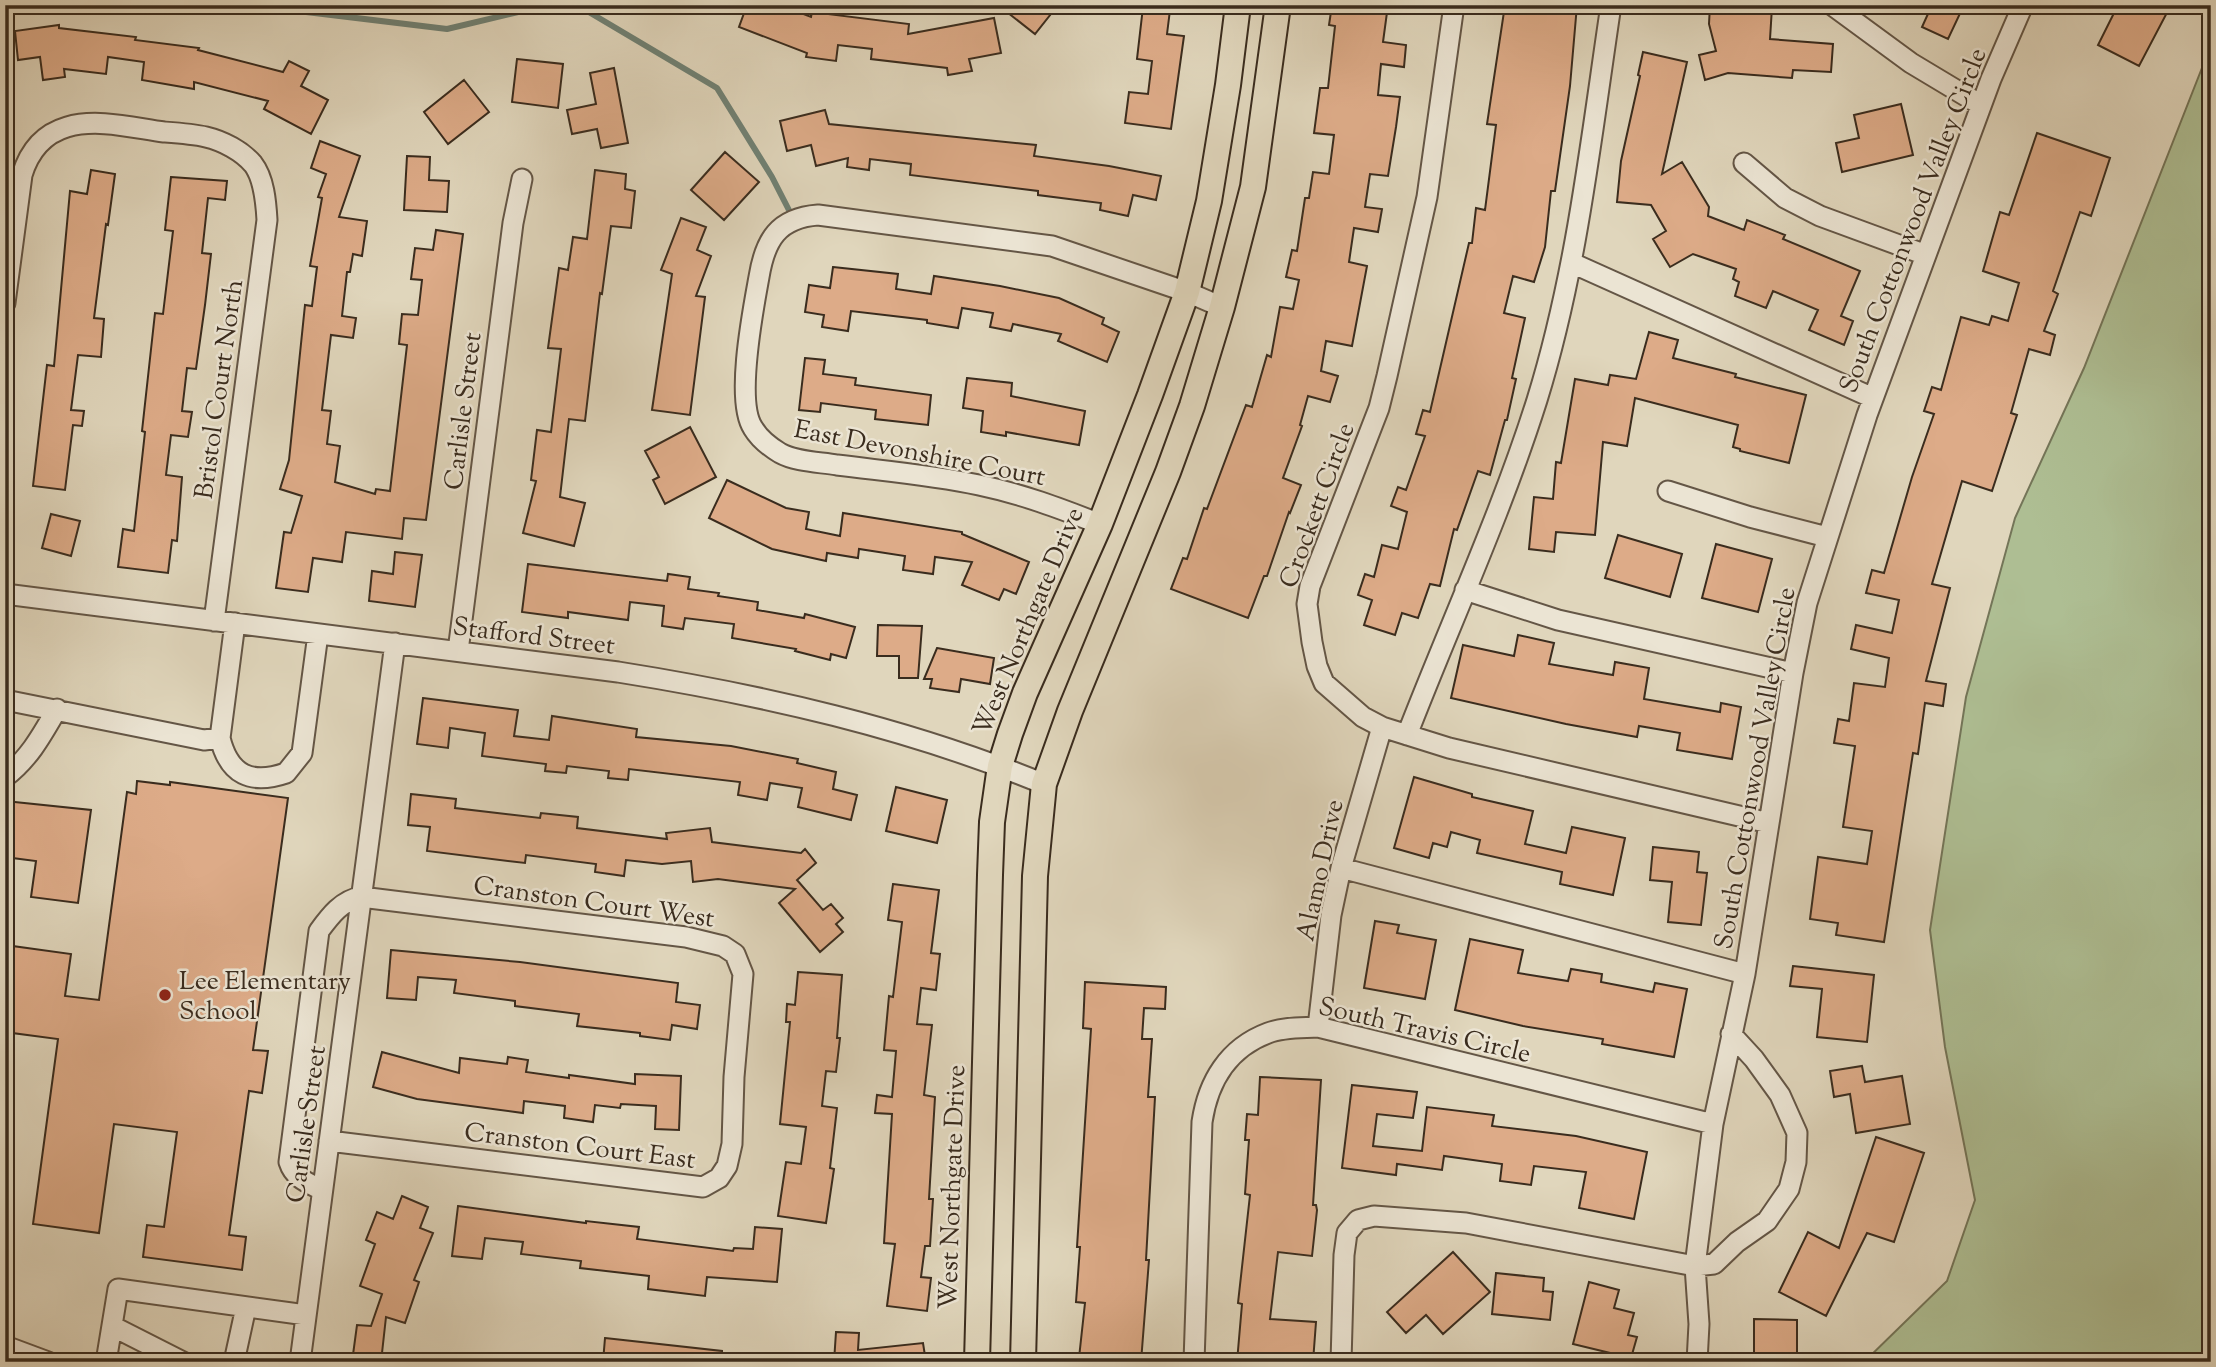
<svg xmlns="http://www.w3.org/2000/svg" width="2216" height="1367" font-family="'Sorts Mill Goudy',serif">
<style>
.green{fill:#aebe93;stroke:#747558;stroke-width:2}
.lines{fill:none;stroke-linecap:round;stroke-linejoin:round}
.stream{stroke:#708174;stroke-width:6}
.building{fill:#ddab88;stroke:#3a2c1e;stroke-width:2}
.minor-casing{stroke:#645646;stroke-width:23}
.major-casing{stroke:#3a2c1e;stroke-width:28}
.minor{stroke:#ebe4d3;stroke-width:19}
.major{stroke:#e0d6bc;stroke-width:24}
.poi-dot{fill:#8f2418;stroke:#ebe4d3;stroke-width:2.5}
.labels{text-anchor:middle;stroke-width:5;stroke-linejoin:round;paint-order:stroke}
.street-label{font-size:26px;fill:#3a2c1e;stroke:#ebe4d3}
.poi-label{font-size:26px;fill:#3a2c1e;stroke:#ebe4d3;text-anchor:start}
</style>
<rect width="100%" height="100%" fill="#e0d6bc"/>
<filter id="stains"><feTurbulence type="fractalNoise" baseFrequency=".00286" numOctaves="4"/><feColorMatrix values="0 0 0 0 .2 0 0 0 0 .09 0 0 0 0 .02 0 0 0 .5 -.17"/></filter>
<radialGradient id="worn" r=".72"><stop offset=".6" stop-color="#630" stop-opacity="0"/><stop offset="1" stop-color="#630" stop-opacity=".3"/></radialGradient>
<path class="green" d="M2211,45v1317h-347l83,-81 28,-81 -30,-153 -15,-117 36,-233 49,-179 69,-150z"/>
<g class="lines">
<path class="stream" d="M249,5l198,24 101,-24
M577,5l140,83 55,89 21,41"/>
</g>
<path class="building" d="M747,5h33l31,12 1,-5 97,12 -1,10 86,-16 7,35 -32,6 3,12 -24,4 -1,-7 -76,-9 1,-10 -34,-4 -2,16 -30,-4 1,-4 -68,-26z
M998,5h60l-23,29z
M1332,5h56l-5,37 23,3 -2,22 -23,-3 -3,31 22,2 -4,30 -8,49 -18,-2 -5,33 17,2 -4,23 -24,-4 -5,34 18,4 -15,80 -26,-5 -5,30 17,5 -8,26 -22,-6 -8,29 2,1 -19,52 18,7 -11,28 -1,-1 -22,64h-3l-16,42 -77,-29 12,-31 4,1 17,-51 3,1 39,-104 6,2 15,-52 4,2 9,-50 13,2 6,-29 -13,-3 6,-27 5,1 8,-53h4l4,-26 16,2 5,-39 -20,-2 6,-45h8l7,-62 -6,-1z
M1505,5h72l-7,81 -15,105h-4l-6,56 -11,35 -21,-6 -9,37 21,5 -13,60 4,1 -9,41h-2l-15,55 -12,-4 -21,59 -3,-1 -14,57 -10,-2 -12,34 -16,-5 -7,22 -31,-10 8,-25 -14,-5 7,-21 9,3 8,-32 16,4 9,-37 -16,-6 7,-19 8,3 19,-54 -9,-2 7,-24 7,2 39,-169h3l4,-35 9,2 11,-85 -9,-1z
M1710,5l62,2 -2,32 63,5 -2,28 -38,-2 -1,8 -64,-5 -23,7 -6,-25 17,-4 -7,-27z
M1932,5h32l-16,34 -26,-12z
M2118,5h53l-32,61 -41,-21z
M1143,7l27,3 -3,24 17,2 -13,93 -46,-6 4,-31 19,2 4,-33 -15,-2z
M59,25v3l77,9 -1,3 64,8 -1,2 85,22 6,-11 20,10 -8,15 27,14 -17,34 -47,-25 4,-8 -74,-19v7l-52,-9 2,-18 -36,-5 -2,17 -42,-5 1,8 -22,3 -3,-23 -22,3 -3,-29z
M1643,52l44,10 -25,112 20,-12 27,45 -1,9 36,14 3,-10 38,15 -2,4 77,32 -19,45 12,5 -9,24 -35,-15 9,-20 -45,-19 -7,17 -31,-12 4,-14 -6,-3 3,-10 -43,-15 -23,13 -17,-28 13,-8 -15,-26 -34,-3 4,-41 19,-85 -2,-1z
M517,59l46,5 -5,44 -46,-6z
M614,68l14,75 -27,5 -4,-19 -25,5 -5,-24 29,-6 -6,-31z
M464,80l25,32 -41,32 -24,-32z
M1901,104l12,51 -71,17 -6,-29 23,-5 -5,-23z
M825,110l4,14 207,21 -2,11 75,10 52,10 -5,24 -23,-5 -5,21 -28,-6 1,-7 -63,-8v-4l-128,-16 1,-11 -41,-5 -1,11 -22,-3 1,-9 -32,8 -5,-21 -24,6 -7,-30z
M2037,133l73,25 -19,58 -11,-4 -27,79 5,3 -14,37 11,4 -5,20 -21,-6 -18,64 6,2 -25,76 -30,-10 -30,103 18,4 -24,93 20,3 -3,22 -18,-3 -7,51 -5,-1 -29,189 -48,-7 2,-12 -28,-4 8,-62 49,7 5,-33 -29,-4 12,-81 -21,-3 4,-24 11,2 5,-38 31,4 4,-29 -38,-9 5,-24 36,8 7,-33 -33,-7 6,-23 12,3 28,-96 22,-63 -10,-3 8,-24 9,3 20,-73 28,8 3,-9 16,5 11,-38 -36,-12 17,-59 9,3z
M320,141l40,15 -21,61 28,4 -5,35 -9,-2 -3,18h-3l-5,44 14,2 -3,20 -22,-3 -9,75 9,1 -4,33 13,2 -5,36 40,12 1,-5 14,2 17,-146 -8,-1 3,-30 16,1 4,-35 -11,-1 4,-31 18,2 3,-20 27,4 -37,286 -22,-2 -2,21 -56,-7 -4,30 -29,-4 -5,34 -32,-4 8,-56 7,1 11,-37 -22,-7 9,-29 16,-155 7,1 5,-39 -7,-1 12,-68 -4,-1 8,-23 -15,-6z
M725,152l34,30 -35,38 -33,-30z
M407,156l23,1 -1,23 20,1 -2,31 -43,-2z
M91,170l24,4 -7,51 -2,-1 -12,94 10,1 -3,38 -23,-2 -7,55 13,1 -2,15 -9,-1 -8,65 -32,-4 14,-121 7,1 16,-175 17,3z
M595,170l31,4 -1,15 10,2 -4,37 -20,-2 -9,68 -2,-1 -15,128 -16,-2 -9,78 25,6 -11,43 -51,-13 13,-52 -5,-1 6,-50 14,2 10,-83 -13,-1 11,-80 9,2 5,-33 14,2z
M171,177l56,4 -2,19 -17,-2 -6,55 9,1 -6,51 -9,64 -9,-1 -5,43 10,1 -4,25 -17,-2 -5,40 16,2 -5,64 -5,-1 -4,33 -50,-6 5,-38 11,2 11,-99 -3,-1 13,-118 8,1 10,-83 -8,-1z
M681,218l25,9 -9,23 14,6 -15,40 9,1 -15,118 -38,-5 20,-136 -11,-4z
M833,267l65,7 -2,15 35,5 3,-18 66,10 59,12 45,20 -2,6 17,8 -12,30 -49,-21 3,-7 -48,-10 -2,7 -21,-4 3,-14 -31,-5 -4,20 -31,-5v-3l-76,-9 -3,20 -26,-4 2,-12 -19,-3 4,-27 21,3z
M1649,332l29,8 -5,18 63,16 -1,3 71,18 -17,68 -49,-12v-2l-7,-2 5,-22 -103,-27 -8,48 -24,-4 -8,93 -39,-3 -2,20 -25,-3 5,-52 19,2 3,-37 5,1 14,-84 33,6 2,-10 26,4z
M805,358l20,2 -2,14 33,4 -1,7 76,10 -3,30 -53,-6 1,-9 -55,-7 -1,9 -21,-2z
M967,378l45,5 -1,13 74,15 -6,34 -73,-13v4l-25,-4 2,-21 -20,-3z
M690,427l26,50 -51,27 -12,-24 6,-3 -14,-26z
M727,480l59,28 23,4 -3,17 34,7 3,-23 119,19v2l67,28 -13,32 -12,-5 -5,11 -37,-15 10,-23 -37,-5 -2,17 -30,-4 2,-14 -46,-7 -1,9 -31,-5 -1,8 -54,-12 -63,-31z
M51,514l29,7 -9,35 -29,-8z
M1618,535l64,19 -12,43 -65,-19z
M1716,544l56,15 -14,53 -56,-14z
M395,552l27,3 -7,52 -46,-6 3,-30 21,3z
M528,564l139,17 1,-7 22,3 -2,12 31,4 -1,3 40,6 -1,8 47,8 1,-4 50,13 -9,31 -15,-4 -1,6 -35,-9 1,-2 -64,-11 2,-14 -49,-6 -2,11 -21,-3 2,-20 -34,-4 -2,18 -60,-8v6l-46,-6z
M878,625l44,1 -4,52h-19v-22h-22z
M1518,635l36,8 -5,21 64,11 2,-13 34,6 -5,31 76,13 1,-9 20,4 -9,52 -55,-9 3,-17 -41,-7 -2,11 -71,-13 -115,-26 12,-53 51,11z
M937,648l57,10 -4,26 -29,-5 -2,13 -29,-4 2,-9h-8z
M423,698l95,12 -4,26 35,4 3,-24 85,13 -1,8 95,9 67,13 -1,4 39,9 -3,17 24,6 -6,25 -53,-13 4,-19 -32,-5 -3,17 -29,-5 2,-13 -111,-13 -1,11 -20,-2 1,-7 -42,-5 -1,7 -21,-2 1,-7 -64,-8 3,-23 -35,-5 -2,20 -31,-4z
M1414,777l58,17v3l61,14 -8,33 41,9 6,-26 53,11 -12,57 -53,-11 2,-12 -85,-19 3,-13 -29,-8 -4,15 -14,-4 -4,15 -35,-10z
M137,781l33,4v-3l118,16 -35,252 15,1 -6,42 -13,-2 -20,144 17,2 -4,33 -99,-13 4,-32 17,2 13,-95 -63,-8 -15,109 -66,-9 25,-185 -53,-7v-87l66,9 -6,42 34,4 28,-208 9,2z
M896,787l51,13 -10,43 -51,-12z
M411,794l45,5 -1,9 85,10 1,-5 37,4 -1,11 90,11 -1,-6 44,-5 2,14 89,11 4,-4 11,14 -19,17 26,30 8,-6 12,14 -7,6 7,8 -23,20 -41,-49 16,-14 -77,-10 -25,3 -2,-21 -29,3 -36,-4 -2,16 -29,-4 1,-8 -70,-9 -1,8 -98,-12 3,-24 -22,-2z
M5,801l86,9 -13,93 -47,-6 5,-36 -31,-4z
M1653,847l46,5 -2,20 10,1 -6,52 -33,-3 4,-40 -22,-2z
M893,884l46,6 -8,63 9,1 -4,36 -15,-2 -4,36 15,1 -8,70 11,2 -6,102h4l-3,47h-5l-4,31 10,1 -4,33 -40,-5 8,-62 -11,-1 8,-129 -17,-1 2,-18 15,2 4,-46 -12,-1 5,-54 4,1 9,-75 -14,-2z
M1375,921l24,4 -2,8 39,7 -11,59 -61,-11z
M1470,939l53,11 -5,23 50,8 3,-12 31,5 -1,8 52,10 2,-9 32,6 -13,68 -72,-13 1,-5 -80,-13 -68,-16z
M391,950l129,12 158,21 -2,19 24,3 -3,24 -25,-4 -2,15 -30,-4v-3l-63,-7 2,-12 -64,-8v-5l-61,-8 2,-13 -38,-3 -2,23 -29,-2z
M1793,966l81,9 -7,67 -50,-5 5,-48 -32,-3z
M798,972l44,3 -5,63h3l-4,34 -10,-1 -4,35 15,2 -7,60 4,1 -8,54 -48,-7 8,-54 15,2 5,-37 -26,-3 10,-102h-4l1,-18 8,1z
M1085,982l81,5 -1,22 -21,-1 -2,31h10l-4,58h7l-9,163h3l-8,102 -62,-4 6,-55 -9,-1 4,-55h-3l14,-218 -8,-1z
M382,1052l77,21 1,-15 47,6 1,-7 20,3 -2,12 43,6v-3l66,9v-10l46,2 -2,54 -24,-1 1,-23 -35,-2 -1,4 -25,-3 -2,17 -29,-4 1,-12 -41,-5 -1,12 -106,-14 -44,-12z
M1862,1066l3,16 37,-6 8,48 -54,9 -6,-39 -16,3 -4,-26z
M1260,1077l61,3 -8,125h3l1,5 -5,46 -34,-4 -8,67 46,3 -3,40h-76l5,-58 -4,-1 12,-108 -5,-1 4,-54h-4l2,-26 11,1z
M1352,1085l65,7 -4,26 -36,-4 -4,32 49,5 5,-44 67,8 -2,11 84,10 71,16 -13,67 -55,-11 7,-36 -52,-6 -3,19 -31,-4 2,-17 -58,-8 -2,14 -45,-6 -1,11 -54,-7z
M1876,1137l48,16 -30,89 -27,-9 -41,83 -47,-24 29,-60 31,16z
M402,1196l26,11 -8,21 13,5 -19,47 5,2 -14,41 -19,-6 -5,45h-29l5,-37 14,1 11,-32 -22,-8 15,-42 -9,-4 11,-28 16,7z
M458,1206l128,17v-2l53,6 -2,12 96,12 1,-3 19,1 2,-22 27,2 -5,53 -70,-5 -2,19 -57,-7 1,-13 -69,-8 1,-7 -60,-7 2,-12 -38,-4 -3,21 -30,-3z
M1453,1252l37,40 -47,42 -17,-19 -20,18 -19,-21z
M1496,1273l48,5 -1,13 10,1 -3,28 -58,-6z
M1589,1282l30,8 -5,18 20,5 -6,22 9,2 -6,21 -58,-14z
M1754,1319l43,1v42h-43z
M836,1332l23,1 -1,17 65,-7 3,19h-92z
M605,1338l117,13v11h-119z"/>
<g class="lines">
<defs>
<path id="minor" d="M1454,5l-27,192 -40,179 -8,32 -69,178 -3,18 5,38 5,24 7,17 39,34 19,10 67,21 320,75
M1832,5l79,58 70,42
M1744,163l41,35 35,18 106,39
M1572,263l301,135
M5,303l17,-128c7,-23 21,-41 45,-48 30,-9 67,1 97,5 14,1 29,2 42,5 17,4 36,14 47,27 11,14 13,38 14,56l-53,401
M1668,491l82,26 77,20
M1100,524c-41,-16 -78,-30 -121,-39 -47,-10 -95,-14 -142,-20 -17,-3 -41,-3 -57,-12 -10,-6 -21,-15 -27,-25 -18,-27 0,-118 6,-151 6,-37 19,-59 59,-62l234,31 135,46 35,15
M1465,590l93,30 235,53
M5,594l613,78c145,23 290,56 426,112
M235,623l-15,115c9,37 31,47 66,35l16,-20 16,-119
M458,651l55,-428 9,-44
M5,700l199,40 16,-2
M1407,735c43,-111 94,-221 130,-335 40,-129 54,-262 74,-395
M5,777c24,-18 37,-42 52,-68
M1341,868l404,106
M1318,1027l13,-112 10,-47 41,-141
M322,1190c-14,-7 -28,-12 -33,-28l30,-231c11,-15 23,-31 42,-34l325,40 37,9 12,8 8,20 -9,103 -2,67 -5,22 -8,12 -16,9 -374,-46
M112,1326l71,36
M5,1346l43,16
M106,1362l12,-73 188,26
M234,1362l12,-55
M300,1362l95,-719
M1194,1362l8,-240c6,-40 26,-74 66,-89 15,-6 34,-5 50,-6l395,97
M1341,1362l3,-107 3,-22 11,-13 16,-4 92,7 229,43 19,-2 23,-22 30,-21 22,-32 7,-27 1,-29 -17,-38 -26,-36 -23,-25
M1697,1362l2,-38 -4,-58 18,-142 32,-150 48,-301 14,-70 60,-188 124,-336 32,-74"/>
<path id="major" d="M977,1362l13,-487 2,-53 8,-56 10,-32 15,-41 75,-169 50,-129 37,-103 22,-91 19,-116 10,-80
M1023,1362l12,-486 9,-92 26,-73 98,-239 24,-66 30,-99 31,-120 25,-182"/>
</defs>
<use href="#minor" class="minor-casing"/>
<use href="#major" class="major-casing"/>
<use href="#minor" class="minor"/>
<use href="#major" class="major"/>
</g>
<circle class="poi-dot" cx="165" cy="995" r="7"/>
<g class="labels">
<g class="street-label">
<text transform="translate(1912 220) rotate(-69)" y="9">South Cottonwood Valley Circle</text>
<text transform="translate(218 389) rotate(-82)" y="9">Bristol Court North</text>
<text transform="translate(462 411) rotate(-83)" y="9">Carlisle Street</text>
<text transform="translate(920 452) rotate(11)" y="9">East Devonshire Court</text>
<text transform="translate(1316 505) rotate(-70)" y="9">Crockett Circle</text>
<text transform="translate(1027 621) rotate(-67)" y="9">West Northgate Drive</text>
<text transform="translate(534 635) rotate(7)" y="9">Stafford Street</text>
<text transform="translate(1754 768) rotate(-80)" y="9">South Cottonwood Valley Circle</text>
<text transform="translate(1319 870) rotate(-78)" y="9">Alamo Drive</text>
<text transform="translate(594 901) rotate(8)" y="9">Cranston Court West</text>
<text transform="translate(1425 1029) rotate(13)" y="9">South Travis Circle</text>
<text transform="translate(305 1124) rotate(-82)" y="9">Carlisle Street</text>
<text transform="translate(580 1145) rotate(7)" y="9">Cranston Court East</text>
<text transform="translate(951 1187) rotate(-88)" y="9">West Northgate Drive</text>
</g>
<g class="poi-label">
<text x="179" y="989">Lee Elementary<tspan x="179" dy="30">School</tspan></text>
</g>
</g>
<rect width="2216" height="1367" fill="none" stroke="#e0d6bc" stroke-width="28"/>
<rect x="7" y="7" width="2202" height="1353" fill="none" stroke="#3a2c1e" stroke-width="3.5"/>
<rect x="14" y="14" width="2188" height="1339" fill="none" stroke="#3a2c1e" stroke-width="2"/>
<rect width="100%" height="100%" filter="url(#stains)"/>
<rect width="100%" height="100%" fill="url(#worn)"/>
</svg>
